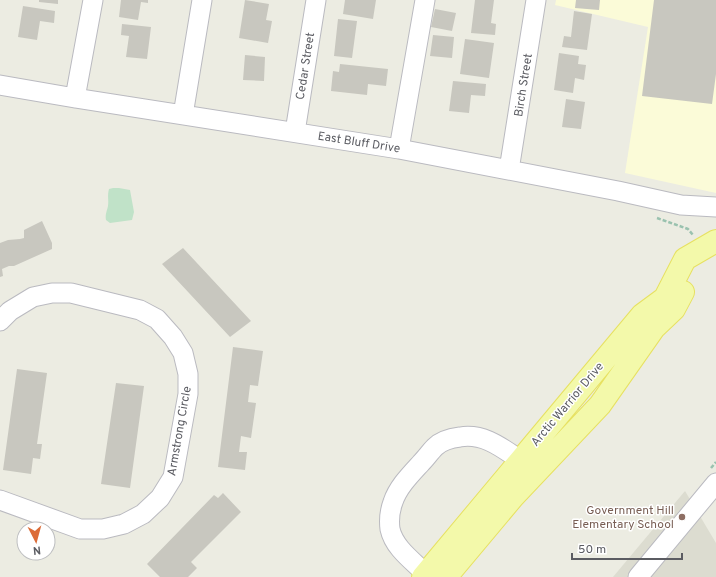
<svg xmlns="http://www.w3.org/2000/svg" width="716" height="577" font-family="Overpass,sans-serif">
<style>
.commercial{fill:#fbfbd8}
.education{fill:#dcdcd0}
.green{fill:#c0e2c8}
.building{fill:#c8c7bf}
.lines{fill:none;stroke-linecap:round;stroke-linejoin:round}
.minor-casing{stroke:#babac0;stroke-width:21}
.major-casing{stroke:#e7e161;stroke-width:24}
.path{stroke:#9ac2af;stroke-width:2.5;stroke-dasharray:4 2;stroke-linecap:butt}
.minor{stroke:#fff;stroke-width:19}
.major{stroke:#f3f9aa;stroke-width:22}
.education-dot{fill:#8d6e63;stroke:#fff;stroke-width:1.5}
.labels{text-anchor:middle;stroke-width:3;stroke-linejoin:round;paint-order:stroke}
.street-label{font-size:12px;fill:#5b5c62;stroke:#fff}
.education-label{font-size:12px;fill:#785e54;stroke:#fff;text-anchor:end}
</style>
<rect width="100%" height="100%" fill="#ecece2"/>
<path class="commercial" d="M556,0h160v193l-91,-20 23,-146 -93,-22z"/>
<path class="education" d="M685,491l31,52v34h-103z"/>
<path class="green" d="M113,188h6l11,2 4,22 -2,8 -22,3 -4,-3c-1,-6 1,-9 2,-14 1,-6 -1,-10 1,-17z"/>
<path class="building" d="M39,0h19v4l-19,-2z
M121,0h27v3l-7,-1 -3,18 -19,-3z
M245,0l24,4 -3,16 6,1 -4,22 -29,-5z
M345,0h31l-3,19 -30,-5z
M475,0h19l-3,23 5,1 -1,11 -24,-2z
M576,0h24l-1,10 -24,-2z
M654,0h62v74l-4,30 -70,-8z
M23,6l32,5 -1,12 -14,-2 -3,19 -19,-3z
M435,9l21,4 -4,18 -21,-4z
M574,11l18,3 -5,36 -25,-3 2,-11 7,1z
M338,19l19,2 -5,37 -18,-2z
M122,24l29,3 -4,32 -21,-2 3,-21 -8,-1z
M433,35l21,2 -2,21 -22,-2z
M465,39l29,4 -5,35 -29,-4z
M559,53l20,3 -1,8 8,1 -2,15 -9,-2 -2,15 -19,-3z
M245,55l20,2 -1,24 -21,-1z
M340,64l48,5 -2,17 -18,-2 -1,11 -36,-4 2,-20 6,1z
M453,81l33,3 -1,12 -14,-1 -2,18 -20,-2z
M566,99l19,3 -4,27 -19,-2z
M42,221l10,22v6l-38,17h-5l-7,3 1,7 -3,1v-34l8,-3 12,-1 4,-1v-8z
M183,248l68,73 -21,16 -68,-73z
M233,347l30,4 -5,35 -8,-1 -2,17 8,1 -5,35 -10,-2 -2,16h8l-2,18 -27,-3z
M17,369l30,4 -10,71h5l-2,15 -7,-1 -2,16 -28,-4z
M116,383l28,3 -14,102 -29,-4z
M223,493l18,19 -50,50 6,6 -9,9h-28l-13,-13 67,-69 4,3z"/>
<g class="lines">
<defs>
<path id="minor" d="M0,85l75,13 324,51 219,42 63,14 35,2
M75,98l18,-98
M183,115l19,-115
M295,132l21,-132
M399,149l26,-149
M509,170l27,-170
M0,321l10,-10 23,-14 19,-4h19l69,17 17,9 16,18 10,16 5,21v20l-15,83 -13,21 -17,16 -19,10 -21,5h-23l-80,-29
M426,574c-13,-13 -32,-26 -36,-45 -1,-8 0,-19 3,-27 5,-15 17,-27 28,-39 5,-5 9,-11 14,-16 6,-6 17,-9 25,-10 24,-4 42,11 60,23
M638,577l78,-94"/>
<path id="major" d="M423,577l219,-262 23,-17 20,-39 31,-18
M446,577l67,-80 87,-92 54,-77 20,-19 9,-17"/>
</defs>
<use href="#minor" class="minor-casing"/>
<use href="#major" class="major-casing"/>
<path class="path" d="M657,218l31,11 5,6
M711,468l5,-6"/>
<use href="#minor" class="minor"/>
<use href="#major" class="major"/>
</g>
<circle class="education-dot" cx="682" cy="517" r="4"/>
<g class="labels">
<g class="street-label">
<text transform="translate(305 66) rotate(-81)" y="4">Cedar Street</text>
<text transform="translate(523 85) rotate(-81)" y="4">Birch Street</text>
<text transform="translate(359 142) rotate(9)" y="4">East Bluff Drive</text>
<text transform="translate(567 404) rotate(-50)" y="4">Arctic Warrior Drive</text>
<text transform="translate(179 431) rotate(-80)" y="4">Armstrong Circle</text>
</g>
<g class="education-label">
<text x="674" y="514">Government Hill<tspan x="674" dy="14">Elementary School</tspan></text>
</g>
</g>
<g transform="translate(36 541) rotate(174)"><circle r="19" fill="#ffffff" stroke="#bdbec0"/>
<path d="M0-3L7 15L0 10L-7 15Z" fill="#dc6c38"/>
<text y="-6" font-size="11" font-weight="bold" text-anchor="middle" fill="#5b5c62">N</text>
</g>
<path d="M572 553v6h110v-6" fill="none" stroke="#5b5c62" stroke-width="2"/>
<text x="578" y="553" font-size="12" fill="#5b5c62" stroke="#ffffff" stroke-width="3" paint-order="stroke">50 m</text>
</svg>
